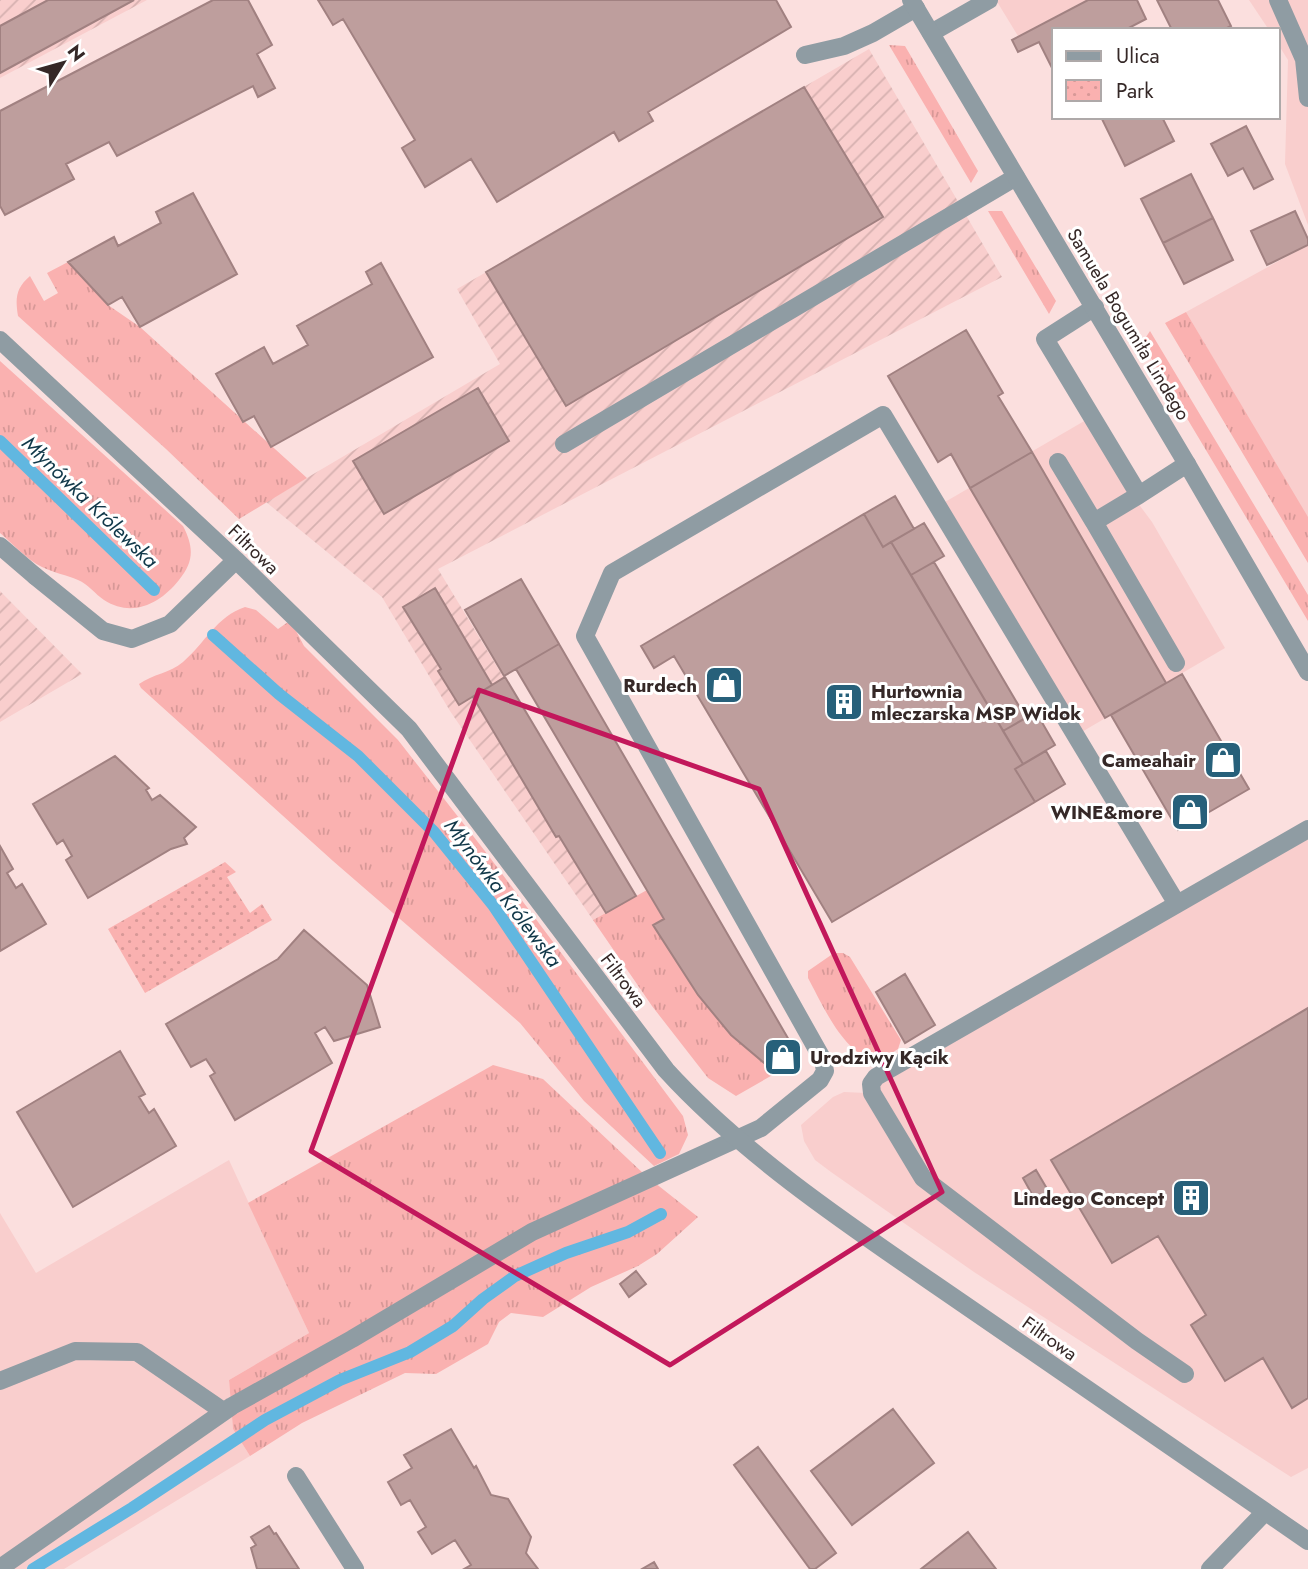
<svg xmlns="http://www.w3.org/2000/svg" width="1308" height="1569" font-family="Jost,sans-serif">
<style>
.built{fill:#f9cecd}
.industrial{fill:url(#industrial-furrows)}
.grass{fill:url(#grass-tufts)}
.park{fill:url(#park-dots)}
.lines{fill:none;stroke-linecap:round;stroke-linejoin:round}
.stream{stroke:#61b7e0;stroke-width:12}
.building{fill:#be9e9d;stroke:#a18181;stroke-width:2}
.lane{stroke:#8f9ca3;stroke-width:18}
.street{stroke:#8f9ca3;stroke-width:18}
.marked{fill:none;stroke:#c2185b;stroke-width:5;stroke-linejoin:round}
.labels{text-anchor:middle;stroke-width:6;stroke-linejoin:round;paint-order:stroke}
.street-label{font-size:19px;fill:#352827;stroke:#fff}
.poi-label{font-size:19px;font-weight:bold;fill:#352827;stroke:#fff;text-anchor:end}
.water-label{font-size:21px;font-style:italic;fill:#113849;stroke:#fff}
</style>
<defs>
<pattern id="industrial-furrows" width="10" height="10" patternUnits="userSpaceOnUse" patternTransform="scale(1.75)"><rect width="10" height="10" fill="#f9cecd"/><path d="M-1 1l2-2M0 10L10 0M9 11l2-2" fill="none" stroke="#d6b1b0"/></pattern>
<pattern id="grass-tufts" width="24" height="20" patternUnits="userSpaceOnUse" patternTransform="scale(1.75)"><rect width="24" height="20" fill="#fab1b0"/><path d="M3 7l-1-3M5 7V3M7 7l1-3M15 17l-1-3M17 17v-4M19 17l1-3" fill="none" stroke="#d79897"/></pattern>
<pattern id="park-dots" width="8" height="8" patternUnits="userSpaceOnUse" patternTransform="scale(1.75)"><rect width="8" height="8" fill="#fab1b0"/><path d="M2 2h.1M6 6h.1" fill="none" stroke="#d79897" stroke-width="1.8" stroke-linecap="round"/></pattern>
</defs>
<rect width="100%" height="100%" fill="#fbdfde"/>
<path class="built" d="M996,0h90l-68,36z
M1249,0h59v225l-23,-61 3,-104 -10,-16v-14h-9z
M1308,245v275l-122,-208z
M1086,420l37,63 29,39 73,126 -145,85 -135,-231z
M1308,836v632l-17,9 -317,-205 -143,-100 -16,-12 -11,-19 -3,-16 32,-28 11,-5 22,1z
M229,1160l80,173 -80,47 4,49 17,27 -186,113h-64v-356l36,60z"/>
<path class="industrial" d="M0,0h147l-147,78z
M869,49l133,228 -564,292 198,327 -43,24 -143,-209 -68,-114 -116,-95 234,-138 -43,-75z
M0,591l82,83 -82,48z"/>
<path class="grass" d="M889,45l16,1 73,125 -7,12z
M988,211h14l54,90 -7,13z
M68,262l40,43 32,22 167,151 -68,41 -73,-70 -148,-133c-3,-18 -2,-28 12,-40l14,25 14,-8 -11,-20z
M1186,312l122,205v46l-143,-240z
M1150,331l158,264v26l-166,-278z
M0,361l183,165c11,21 11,36 -4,54 -19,24 -47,38 -75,20 -9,-6 -16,-16 -26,-20 -11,-5 -24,-7 -36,-13 -15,-7 -29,-23 -42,-34z
M245,607l11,3 22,19 10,-7 8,9 8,15 94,94 90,115 195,261 5,19 -9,19 -25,12 -70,-65 -64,-78 -187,-162 -192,-173 -2,-4c14,-10 31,-11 44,-22 22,-19 34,-46 62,-55z
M647,890l17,29 -11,6 45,70 33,40 45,38 -40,23 -28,-18 -56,-72 -59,-86z
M834,953h9l7,4 51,83 -3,9c-4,2 -9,7 -14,8 -35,12 -63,-56 -76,-79v-7z
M493,1065l50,14 102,96 53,42 -41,37 -19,12 -47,21 -48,30 -32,-4 -12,9 -11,22 -52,30 -31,-1 -103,50 -52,33 -17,-27 -4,-49 80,-47 -61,-130z"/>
<path class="park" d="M225,862l11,10 -9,5 23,36 12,-9 10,16 -127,73 -37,-64z"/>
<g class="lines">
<path class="stream" d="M0,441l154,149
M213,635l66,59 79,62 76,76 59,73 167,248
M33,1569l99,-61 133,-88 75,-40 70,-28 43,-26 30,-27 32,-23 51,-23 62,-21 33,-18"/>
</g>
<path class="building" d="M48,0h86l-134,73v-47z
M213,0h35l24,45 -15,9 18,34 -17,9 -5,-11 -136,70 -8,-14 -43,22 8,15 -69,36 -5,-9v-95z
M318,0h458l15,27 -143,85 5,9 -34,20 -5,-9 -117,70 -26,-43 -46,28 -23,-39 13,-8 -72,-121 -10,6z
M1088,0h49l9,19 -21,11h-71v37l-2,1 -13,-26 -21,10 -6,-12z
M1157,0h61l13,26 -8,4h-51z
M804,87l79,130 -317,189 -80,-134z
M1101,117h61l12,24 -49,25z
M1246,126l27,53 -19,10 -11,-21 -15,8 -17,-32z
M1191,174l22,44 -50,25 -22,-44z
M193,193l44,81 -97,53 -18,-30 -14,8 -40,-43 46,-25 4,9 43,-23 -5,-11z
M1295,211l13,28v6l-41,20 -16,-34z
M1213,218l20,42 -49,24 -21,-41z
M381,263l52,94 -162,90 -17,-31 -11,6 -27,-48 48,-27 9,17 35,-19 -11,-19 75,-42 -6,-12z
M966,330l37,63 -5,3 34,56 -62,36 -19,-34 -13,8 -50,-86z
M478,388l31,53 -125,73 -31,-53z
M1032,452l134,231 -61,35 -135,-230z
M895,496l19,33 -31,18 -19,-33z
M864,514l19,33 8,-5 132,222 -8,5 20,33 -203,120 -158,-266 -20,12 -13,-22z
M924,523l20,33 -33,19 -20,-33z
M934,562l92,156 -23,13 -92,-156z
M521,579l38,65 -55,32 -39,-66z
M435,588l57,97 -33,20 -21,-34 3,-2 -38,-62z
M559,644l241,415 -24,14 -45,-38 -33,-40 -45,-70 11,-6 -148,-250z
M1182,674l67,115 -71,41 -67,-115z
M505,677l131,219 -30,17 -47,-77 -3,1 -83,-140z
M1036,712l19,33 -32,19 -20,-33z
M1046,751l19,33 -30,18 -20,-33z
M115,756l34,32 -3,2 6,10 8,-5 36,32 -12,11 3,6 -16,5 -83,49 -22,-38 6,-4 -5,-9 -4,-7 -6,4 -24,-40z
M0,846l13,23 -6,4 9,15 6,-4 24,40 -46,27z
M304,930l63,55 13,42 -46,14 -9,-14 -10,6 17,30 -97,57 -25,-44 5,-3 -9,-14 -15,8 -25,-43 112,-65z
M905,974l30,51 -30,18 -29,-51z
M1308,1008v390l-16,10 -29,-50 -38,23 -34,-56 15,-10 -48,-79 -46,27 -61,-103z
M120,1051l25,43 -6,3 10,16 5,-4 22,37 -103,61 -56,-95z
M1036,1170l17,29 -14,8 -16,-29z
M636,1271l10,13 -17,13 -9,-13z
M893,1409l41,54 -82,62 -41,-54z
M451,1429l23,39 2,-2 15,29 17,4 23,38 -5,16 12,16h-74l7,-4 -16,-25 -23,14 -14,-22 8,-5 -16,-27 -9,5 -13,-23 24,-14 -8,-13z
M758,1447l78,106 -21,16h-5l-76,-104z
M269,1526l5,8 2,-1 23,36h-42l-6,-21 5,-3 -5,-8z
M968,1532l28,37h-75z
M654,1562l4,7h-16z"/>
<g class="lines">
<path class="lane" d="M1278,0l26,59 4,39
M931,33l58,-33
M805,55l39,-9 29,-13 43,-25
M1095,307l-50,32 94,156 48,-31
M564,444l452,-267
M1058,462l36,60
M1139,495l-45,27 82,141
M0,546l35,30
M1185,1374l-48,-33 -214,-163 -51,-85 -1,-9 5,-7 432,-248
M0,1381l75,-30 62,1 86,59
M296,1476l59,93
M0,1568l232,-162 120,-67 180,-107 229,-104 59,-48 5,-9 -2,-11 -238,-424 27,-63 271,-158 294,489
M1210,1569l55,-57"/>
<path class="street" d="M911,0l276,464 121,208
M0,340l236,220 173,169 257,341c81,89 196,164 296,233 115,79 230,159 346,238
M35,576l68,55 29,8 38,-15 66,-64"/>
</g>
<path class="marked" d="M479,690l280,99 183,403 -272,173 -359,-214z"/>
<defs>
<symbol id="shop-square" viewBox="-11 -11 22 22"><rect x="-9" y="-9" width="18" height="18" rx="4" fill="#27607a" stroke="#fff"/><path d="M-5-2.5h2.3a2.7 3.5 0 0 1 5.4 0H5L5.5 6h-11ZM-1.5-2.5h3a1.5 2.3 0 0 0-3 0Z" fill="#fff"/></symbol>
<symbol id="building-square" viewBox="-11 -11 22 22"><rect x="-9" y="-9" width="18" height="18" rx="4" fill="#27607a" stroke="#fff"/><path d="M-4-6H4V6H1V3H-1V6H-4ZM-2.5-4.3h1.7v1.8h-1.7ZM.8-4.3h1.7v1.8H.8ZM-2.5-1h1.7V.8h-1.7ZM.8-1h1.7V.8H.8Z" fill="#fff"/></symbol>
</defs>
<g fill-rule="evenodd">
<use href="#shop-square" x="702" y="663" width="44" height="44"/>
<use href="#building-square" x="822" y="680" width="44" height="44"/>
<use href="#shop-square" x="1201" y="738" width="44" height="44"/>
<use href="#shop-square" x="1168" y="790" width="44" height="44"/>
<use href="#shop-square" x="761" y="1035" width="44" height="44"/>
<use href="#building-square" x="1169" y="1176" width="44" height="44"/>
</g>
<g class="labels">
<g class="street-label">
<text transform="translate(1129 324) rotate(59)" y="7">Samuela Bogumiła Lindego</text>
<text transform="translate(254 549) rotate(44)" y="7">Filtrowa</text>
<text transform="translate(624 980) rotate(53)" y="7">Filtrowa</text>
<text transform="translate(1050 1338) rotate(35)" y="7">Filtrowa</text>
</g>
<g class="poi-label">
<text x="697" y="692">Rurdech</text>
<text x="871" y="698" text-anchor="start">Hurtownia<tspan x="871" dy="22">mleczarska MSP Widok</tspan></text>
<text x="1196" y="767">Cameahair</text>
<text x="1163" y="819">WINE&amp;more</text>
<text x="810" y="1064" text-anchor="start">Urodziwy Kącik</text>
<text x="1164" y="1205">Lindego Concept</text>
</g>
<g class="water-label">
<text transform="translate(90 502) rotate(44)" y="7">Młynówka Królewska</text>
<text transform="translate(503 893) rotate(53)" y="7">Młynówka Królewska</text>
</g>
</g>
<rect x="1052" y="28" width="228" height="91" fill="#ffffff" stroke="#aea9a9" stroke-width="2"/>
<rect x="1066" y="51" width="35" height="10" fill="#8f9ca3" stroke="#aea9a9" stroke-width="2"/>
<text x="1116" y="63" font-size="21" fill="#352827">Ulica</text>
<rect x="1066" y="80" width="35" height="21" fill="url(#park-dots)" stroke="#aea9a9" stroke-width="2"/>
<text x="1116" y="98" font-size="21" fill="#352827">Park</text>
<g transform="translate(63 63) rotate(53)" stroke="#ffffff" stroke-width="5" paint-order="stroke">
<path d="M0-5L12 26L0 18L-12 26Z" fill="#352827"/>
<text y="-10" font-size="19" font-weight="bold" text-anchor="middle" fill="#352827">N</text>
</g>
</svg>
